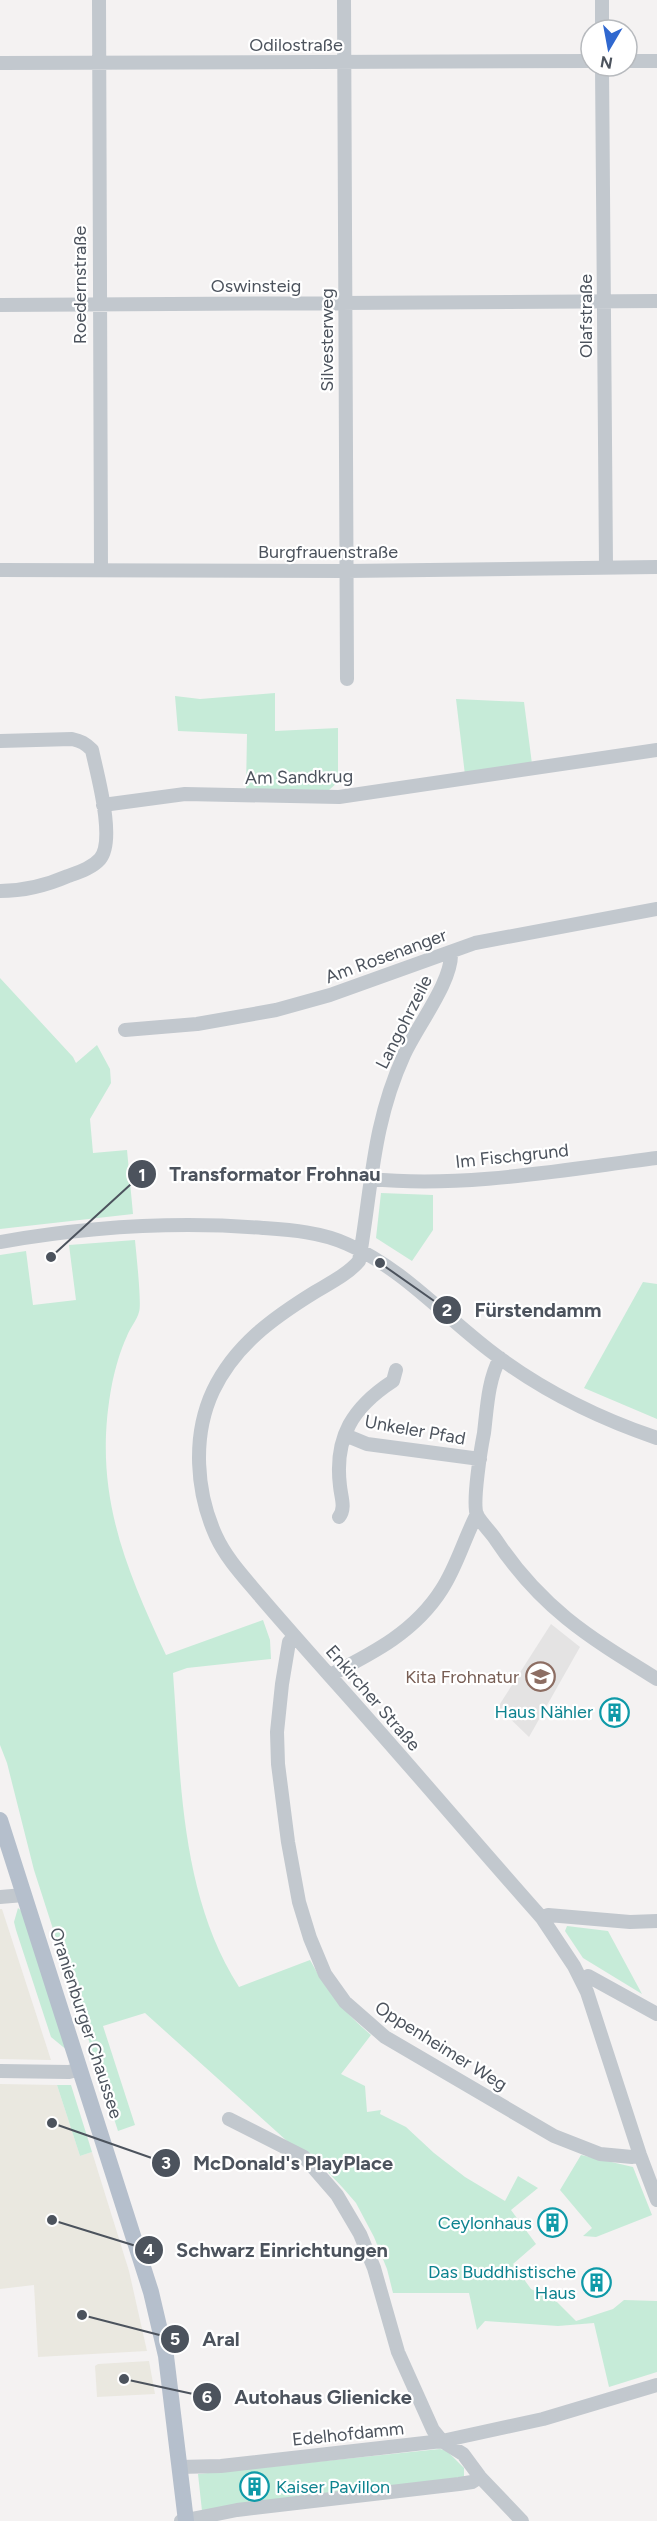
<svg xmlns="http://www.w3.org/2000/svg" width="657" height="2521" font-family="Figtree,sans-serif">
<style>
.commercial{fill:#eae8e0}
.education{fill:#e4e3e3}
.green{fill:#c6ebd8}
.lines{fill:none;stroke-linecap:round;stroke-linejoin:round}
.minor{stroke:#c2c8ce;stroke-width:14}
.major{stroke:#b5bfcc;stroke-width:16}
.labels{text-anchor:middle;stroke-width:4.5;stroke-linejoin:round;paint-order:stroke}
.street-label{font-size:18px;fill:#4c535d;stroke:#fff}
.education-label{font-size:18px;fill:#785e54;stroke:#fff;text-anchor:end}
.culture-label{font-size:18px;fill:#0d838f;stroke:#fff;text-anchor:end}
.leader{fill:none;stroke:#4c535d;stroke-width:2}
.callout-dot{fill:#4c535d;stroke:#fff;stroke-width:2}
.mark-label{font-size:18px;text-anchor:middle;font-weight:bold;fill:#fff}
.callout-label{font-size:20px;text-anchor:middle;font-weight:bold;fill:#4c535d;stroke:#fff;stroke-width:4.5;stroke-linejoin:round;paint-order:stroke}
</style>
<rect width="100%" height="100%" fill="#f4f2f2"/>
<path class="commercial" d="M0,1909h2l49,151 -51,-1z
M0,2084l57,1 23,71 12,-4 37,119 18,80 -109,6 -4,-72 -34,4z
M149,2361l6,33 -58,3 -2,-31 3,-2z"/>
<path class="education" d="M551,1624l29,23 -51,90 -31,-30z"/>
<path class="green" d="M275,693v38l63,-3v54l-9,8 -83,-1 1,-55 -69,-3 -3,-35 25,3z
M456,699l68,3 8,62 -67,11z
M0,978l73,79 3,6 21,-18 13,24 1,14 -21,36 3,34 34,-3 6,64 -133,15z
M381,1193l52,2v35l-21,31 -36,-23z
M135,1240c1,12 7,65 4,72 -2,8 -9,16 -12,24 -7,15 -12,33 -15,48 -20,104 11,179 54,271l97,-35 7,20 1,19 -84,9 -14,5c8,107 7,221 66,314l71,-27c16,30 35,53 61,75l-30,39 24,12 2,26 14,-2 -1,4 26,13 28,26 31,24 40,24 13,-25 20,12 -27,22 25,34 -23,20 18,25 26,13 19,19 37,-12 11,-9 33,1v71l-48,15 -15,-64 -36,3 -73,-5 -8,9 -8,-37h-76l-6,-24 -13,-32 -18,-34 -13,-15 -17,-18 -29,-20 -152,-137 -42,13 32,99 -17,6 -84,-261 -27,-107 -7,-18v-490l26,-4 7,54 43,-5 -7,-55z
M643,1282l14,2v135l-73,-31z
M18,1908l7,6 43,137 -17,-14 -35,-107 -2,-8z
M567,1926l41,5 34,63 -59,-36 -18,-27z
M57,2085h14l21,67 -12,4z
M581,2155l52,12 19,48 -56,22 -13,-1 9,-8 -32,-38z
M440,2449l7,2 17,17v9l-262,34 -4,-37z"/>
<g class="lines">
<path class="minor" d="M99,0l2,569
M344,0l3,679
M602,0v30
M627,61h30
M0,63l591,-2
M602,66l4,500
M0,305l657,-4
M0,570l347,1 310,-4
M0,741l72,-2c9,2 13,4 20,11 5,24 24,90 8,109 -8,9 -21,13 -32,17 -23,10 -44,15 -68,15
M103,805l82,-11 154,3 318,-47
M451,952c2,29 -34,74 -47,103 -32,70 -32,132 -45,206 -11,13 -29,22 -44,31 -42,26 -80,53 -102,99 -21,45 -17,101 3,145 10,22 27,40 43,59 23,27 47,54 71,81 72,80 141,162 212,242l32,48 13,26 53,163 17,45
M125,1030l72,-6 79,-14 54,-15 145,-52 182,-34
M370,1179c96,9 192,-9 287,-21
M0,1242c86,-15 175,-21 263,-14 28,2 58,4 84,16 55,24 95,70 142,106 49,38 109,68 168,88
M500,1358c-12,22 -13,50 -16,75 -3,15 -12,70 -7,82 4,8 14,17 19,25 46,69 93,97 161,139
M345,1435l22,9 113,15
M339,1517c7,-9 2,-20 1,-31 -6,-49 13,-79 53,-105l3,-11
M294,1637l-5,5 -7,42 -5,48 1,32 10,78 11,60 11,36 15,36 20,28 40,35 169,99 46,18 32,3 8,-2
M330,1675c43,-22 85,-43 112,-86 15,-23 22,-50 35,-75
M0,1897l24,-2
M542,1918l6,-3 82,7 27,-1
M581,1980l7,-4 69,38
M0,2071l69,1 11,-3
M229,2119l75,38 33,38 23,39 14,34 24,84 35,78 9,11 21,13 17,23 42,44
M179,2467l42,-1 221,-25 101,-22 114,-34
M181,2521l56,-11 222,-26 13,-2 8,-5"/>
<path class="major" d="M0,1820l151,472 15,64 20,165"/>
</g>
<defs>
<symbol id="school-ring" viewBox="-11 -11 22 22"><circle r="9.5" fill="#fff" stroke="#8d6e63" stroke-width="1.5"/><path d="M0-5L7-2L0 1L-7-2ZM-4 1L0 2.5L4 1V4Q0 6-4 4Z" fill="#8d6e63"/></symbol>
<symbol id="building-ring" viewBox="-11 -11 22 22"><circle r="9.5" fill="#fff" stroke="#0f9aa8" stroke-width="1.5"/><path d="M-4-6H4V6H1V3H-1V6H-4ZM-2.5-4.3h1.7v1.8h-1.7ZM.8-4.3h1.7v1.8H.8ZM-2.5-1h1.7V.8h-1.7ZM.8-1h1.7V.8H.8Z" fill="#0f9aa8"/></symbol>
</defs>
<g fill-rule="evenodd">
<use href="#school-ring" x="524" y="1660" width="33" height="33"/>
<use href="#building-ring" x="598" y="1696" width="33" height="33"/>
<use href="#building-ring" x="536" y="2206" width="33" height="33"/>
<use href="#building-ring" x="580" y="2266" width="33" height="33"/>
<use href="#building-ring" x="238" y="2470" width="33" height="33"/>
</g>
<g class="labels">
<g class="street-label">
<text x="296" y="51">Odilostraße</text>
<text transform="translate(80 285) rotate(-90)" y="6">Roedernstraße</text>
<text x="256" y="292">Oswinsteig</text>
<text transform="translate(586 316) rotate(-90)" y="6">Olafstraße</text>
<text transform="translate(327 340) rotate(-90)" y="6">Silvesterweg</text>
<text x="328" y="558">Burgfrauenstraße</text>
<text transform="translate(299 777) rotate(-1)" y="6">Am Sandkrug</text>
<text transform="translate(386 956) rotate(-20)" y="6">Am Rosenanger</text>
<text transform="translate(404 1022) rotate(-63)" y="6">Langohrzeile</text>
<text transform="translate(512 1156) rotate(-6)" y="6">Im Fischgrund</text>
<text transform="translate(415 1430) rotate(10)" y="6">Unkeler Pfad</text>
<text transform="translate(373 1698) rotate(49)" y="6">Enkircher Straße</text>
<text transform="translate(86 2023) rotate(72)" y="6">Oranienburger Chaussee</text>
<text transform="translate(441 2046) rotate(32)" y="6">Oppenheimer Weg</text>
<text transform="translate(348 2434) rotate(-6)" y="6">Edelhofdamm</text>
</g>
<g class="education-label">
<text x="519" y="1683">Kita Frohnatur</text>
</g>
<g class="culture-label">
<text x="593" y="1718">Haus Nähler</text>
<text x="532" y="2229">Ceylonhaus</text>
<text x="576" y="2278">Das Buddhistische<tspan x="576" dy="21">Haus</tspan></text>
<text x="276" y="2493" text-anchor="start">Kaiser Pavillon</text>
</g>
</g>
<path class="leader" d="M51 1257L142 1174M380 1263L447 1310M52 2123L166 2163M52 2220L149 2250M82 2315L175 2339M124 2379L207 2397"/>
<g class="callout-dot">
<circle cx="51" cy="1257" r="6"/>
<circle cx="380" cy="1263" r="6"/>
<circle cx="52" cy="2123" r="6"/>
<circle cx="52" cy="2220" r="6"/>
<circle cx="82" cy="2315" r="6"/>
<circle cx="124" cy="2379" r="6"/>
<circle cx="142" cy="1174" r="15"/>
<circle cx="447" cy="1310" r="15"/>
<circle cx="166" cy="2163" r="15"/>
<circle cx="149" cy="2250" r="15"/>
<circle cx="175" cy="2339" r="15"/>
<circle cx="207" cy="2397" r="15"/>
</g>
<g class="mark-label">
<text x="142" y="1181">1</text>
<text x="447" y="1316">2</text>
<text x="166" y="2169">3</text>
<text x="149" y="2256">4</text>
<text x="175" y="2345">5</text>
<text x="207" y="2403">6</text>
</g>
<g class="callout-label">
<text x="275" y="1181">Transformator Frohnau</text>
<text x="538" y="1317">Fürstendamm</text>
<text x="293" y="2170">McDonald's PlayPlace</text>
<text x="282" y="2257">Schwarz Einrichtungen</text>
<text x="221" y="2346">Aral</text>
<text x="323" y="2404">Autohaus Glienicke</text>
</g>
<g transform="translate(609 48) rotate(190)"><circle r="28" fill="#ffffff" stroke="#b7babe" stroke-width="1.5"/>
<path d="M0-4.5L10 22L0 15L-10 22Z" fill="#3068cf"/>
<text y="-9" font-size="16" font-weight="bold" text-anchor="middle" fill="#4c535d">N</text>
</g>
</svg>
